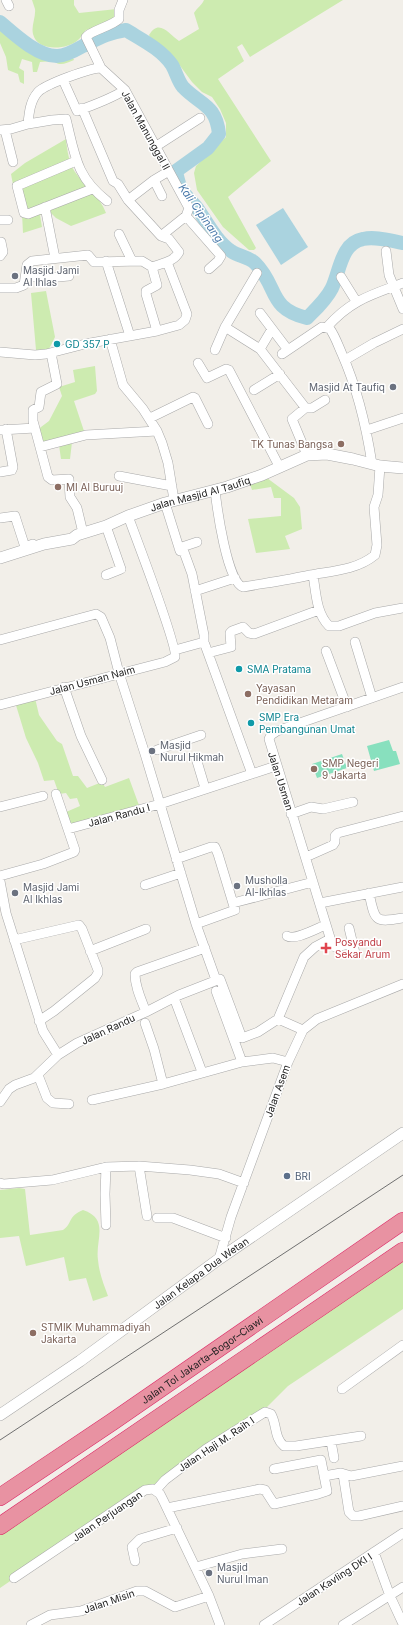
<svg xmlns="http://www.w3.org/2000/svg" width="403" height="1625" font-family="Inter,sans-serif">
<style>
.grass{fill:#cdebb0}
.pitch{fill:#88e0be}
.water{fill:#aad3df}
.lines{fill:none;stroke-linecap:round;stroke-linejoin:round}
.river{stroke:#aad3df;stroke-width:14}
.minor-casing{stroke:#a9a9a9;stroke-width:10}
.tertiary-casing{stroke:#a9a9a9;stroke-width:12}
.motorway-casing{stroke:#dc2a67;stroke-width:18}
.minor{stroke:#fff;stroke-width:9}
.tertiary{stroke:#fff;stroke-width:11}
.motorway{stroke:#e892a2;stroke-width:17}
.tram{stroke:#707070;stroke-width:1}
.worship-dot{fill:#6b7280;stroke:#fff;stroke-width:1.5}
.culture-dot{fill:#0f9aa8;stroke:#fff;stroke-width:1.5}
.education-dot{fill:#8d6e63;stroke:#fff;stroke-width:1.5}
.health-dot{fill:#e0444e;stroke:#fff;stroke-width:1.5}
.service-dot{fill:#5c6f8a;stroke:#fff;stroke-width:1.5}
.labels{text-anchor:middle;stroke-width:3;stroke-linejoin:round;paint-order:stroke}
.street-label{font-size:10px;fill:#222;stroke:#fff}
.worship-label{font-size:10px;fill:#5b616d;stroke:#fff;text-anchor:start}
.culture-label{font-size:10px;fill:#0d838f;stroke:#fff;text-anchor:start}
.education-label{font-size:10px;fill:#785e54;stroke:#fff;text-anchor:start}
.health-label{font-size:10px;fill:#be3a42;stroke:#fff;text-anchor:start}
.service-label{font-size:10px;fill:#4e5e75;stroke:#fff;text-anchor:start}
.water-label{font-size:11px;font-style:italic;fill:#4a7aab;stroke:#fff}
</style>
<rect width="100%" height="100%" fill="#f2efe9"/>
<path class="grass" d="M32,0h42v5l5,8 38,-4 5,13 -36,8c-3,3 -5,8 -8,10 -11,10 -41,12 -45,-6 -2,-8 3,-17 2,-25 -1,-3 -2,-6 -3,-9z
M204,0h139l-93,57 -8,-13 -5,3 7,14 -26,18 53,82 -43,36 28,51 -2,2h-5l-26,-23 -26,-37 -3,-17 2,-7 30,-29v-14l-6,-14 -8,-12 -10,-5 -10,-10 -14,-19 -26,-23 -3,-5c10,-17 20,-1 30,6l20,-12 -5,-16c3,-5 8,-8 10,-13z
M0,27c14,10 41,35 59,31 4,0 8,-3 12,-4l3,6c-8,3 -14,7 -20,1l-14,1 -3,10h-4l-1,-10 -10,-3 -3,9 5,3v13l-4,-2 -2,-8 -10,-4 -2,-13 -6,-14z
M66,139c1,11 3,24 9,33 10,15 25,24 31,41l-35,13 -15,-8 -7,-7 -9,4 2,12 -19,6 -1,-20 -8,-23 -3,-16 14,-11z
M46,291l9,46 -6,12 -13,1 -5,-57z
M95,366l2,25 -2,3 -21,7 12,36 -14,5 -2,17h-9l-2,-14 -17,2 -5,-17 12,-9 13,-25 -3,-9 16,-5 -2,-12z
M267,478l27,20 6,9 2,22 -17,7 5,13 -34,4 -8,-34 33,-3v-18h-7l-3,-11 -19,3 -2,-6z
M35,698l4,17 18,26 5,3 11,32h5l9,12 15,-6 3,5 24,-9 11,30 -68,19 -6,-15 14,-6 -3,-8 -7,1 -4,-6 -7,1 -5,-14 -10,1 -6,-18 -12,-25 -11,-36z
M19,1188l6,1 5,46 33,-5c10,-7 4,-13 20,-20 27,9 12,30 15,50 1,13 6,25 10,36l-15,5 -7,-23 -17,3 -5,-24 -38,9 -7,-30 -19,2v-48z
M403,1251v58l-115,77 -28,28 -107,75 -63,38 -90,61v-62z"/>
<path class="pitch" d="M389,740l4,11h3l4,13 -26,7 -7,-25z
M342,754l5,14 -30,10 -5,-14z"/>
<path class="water" d="M283,208l25,39 -27,18 -25,-40z"/>
<g class="lines">
<path class="river" d="M0,22c14,12 37,34 57,34 8,0 19,-6 26,-10 16,-8 24,-13 43,-16 16,10 35,19 46,35 4,7 6,16 11,22 17,18 33,17 36,47l-11,14 -32,23c1,5 2,10 4,15 4,9 11,15 17,22 10,14 19,33 34,43 7,5 18,6 24,12 24,24 12,45 52,55 9,-9 19,-18 25,-30 8,-17 9,-45 31,-49 13,-3 28,2 40,4"/>
<defs>
<path id="minor" d="M6,0l3,6
M101,68l-15,-31c4,-6 26,-11 33,-18v-9l4,-10
M63,80l14,31c17,-6 33,-12 48,-21
M82,108l31,73 5,3 10,16 33,36
M28,124l24,-4 14,-1c9,36 10,58 41,82
M0,130l11,-1 17,-5c1,-11 2,-23 10,-32 8,-8 52,-24 63,-24l24,22 64,118 -3,8 -25,20 8,3 10,13c-5,10 -17,11 -27,15l-10,-6 -48,1 -6,-7 -56,6 -5,4 -3,20 -8,3h-16
M5,130l8,32
M155,147l45,-29
M76,161l-59,25 7,27 4,1 64,-25
M154,180l8,16
M128,200l26,-20 15,-9
M45,207l10,51
M186,216l35,40 -3,5 -9,8
M0,220h8
M119,234l13,27
M386,251l3,24 14,34
M0,256l3,-4 -2,-10
M106,261l24,75
M152,267l5,18 -11,6v3l11,37
M27,276l20,2 22,-2
M341,277l15,24
M260,313l28,37
M225,327l35,22 44,57v3l-12,10 15,36
M327,327c24,-27 44,-32 76,-44
M110,339l13,46 20,24 14,22 5,12 6,20 6,37
M260,349l12,-20
M215,350l10,-23 32,-54
M0,352l35,3 11,-1 39,-10 72,-13 22,-6 6,-5 2,-6 -20,-52
M51,353l6,31 -16,8 -2,15 -6,3v11l15,56 4,3 17,-1 1,18 7,11 6,25
M282,354l40,-27 8,2c5,7 8,16 12,25 16,36 24,71 30,110
M345,360l29,-17 29,-14
M198,363l9,15 19,-9 3,1 50,96
M254,390l26,-16
M304,408h8l13,-8
M150,418l43,-21 2,1 13,26
M1,430l34,-2
M367,430l36,-12
M40,447l46,-12 71,-4
M0,472l12,-2 1,-3 -7,-38
M119,476l53,10
M215,490c2,18 12,92 28,97 23,-4 45,-7 67,-12 22,-4 47,-5 65,-20l2,-10 -3,-38 4,-12 2,-29
M165,503l15,48 4,1 8,22 12,61v7
M0,518l15,-2 10,31 8,-3
M179,548l18,-6
M106,575l15,-6 -15,-43
M313,575c3,17 3,38 16,51h10l36,-13 28,-5
M195,591l40,-13
M0,640l96,-26 5,3 9,21 9,35 26,81 51,170 20,56
M355,642l17,56
M175,650l29,-8 4,11 23,-6 -1,-14 2,-2 11,-4 6,6 5,1 65,-24
M326,651l21,56
M208,653l44,121
M64,687l17,49 21,44
M0,705l165,-43 10,-5c3,-10 -40,-122 -47,-141
M157,750l44,-15
M196,758l9,30
M0,807l43,-11
M291,814l20,-7 12,2 30,-7
M68,829l92,-25 116,-38
M306,857l27,-12 2,-3v-6l3,-3 65,-17
M176,859l35,-12h4l3,7 17,56 -39,14
M0,876l43,-12 31,-12 1,-2 -19,-56
M0,881l6,32 37,118 15,24
M145,885l36,-12
M369,893c6,28 5,30 34,25
M233,903l80,-21
M320,903l83,-16
M349,928l6,25
M287,936c8,5 30,-8 39,-11
M14,940l65,-15 3,4 16,41v3l-3,5 -41,33 -15,10
M354,943l-19,4 -3,-3 -63,-205 2,-4 6,-4 126,-44
M90,951l56,-22
M216,991l26,71
M176,1003l26,69
M146,1012l33,-17 41,-16 22,59 16,-6 20,-13
M145,1023l9,26 9,35
M303,1030l-25,-11 26,-62 11,-10 15,-8
M38,1075l9,23 6,5 16,1
M92,1100l71,-16 79,-22 31,-4 15,4
M0,1102l9,-13 6,-4 19,-7 24,-23 19,-12 69,-31c-5,-13 -11,-25 -11,-38l2,-2 68,-24
M139,1166l8,50
M106,1167l-1,27 1,31
M0,1183l4,1 48,-4 54,-13 33,-1 51,4 29,4 25,9
M157,1218h16l53,20
M219,1259l12,-42 57,-155 15,-32 14,-11 86,-35
M342,1389l61,-44
M331,1441l3,17
M343,1474l6,38 4,4h6l44,-10
M324,1476l17,-3 10,3 52,-10
M156,1490l9,-10 41,-31 59,-37 6,2c6,10 3,24 13,32h12l65,-10
M167,1508l93,-19 5,1 9,14 44,-10 9,-3 -6,-31 -47,9
M374,1552l16,44 13,28
M135,1561l-3,-14 8,-8 37,-11
M196,1567l46,-13 40,-5
M14,1578l122,-82 9,-6 8,-1 7,5 4,8 45,94 11,29
M31,1625l19,-10 31,-4 56,-20h8l30,16 34,-11
M264,1625l139,-92
M343,1625l60,-38"/>
<g id="tertiary">
<path id="s1" d="M0,558l44,-14 28,-5 5,-4 29,-9 22,-10 37,-13 62,-16 35,-12 45,-20 20,-1 26,5 27,7 23,2"/>
<path id="s2" d="M0,1415l80,-54 139,-102 184,-126"/>
</g>
<g id="motorway">
<path id="s3" d="M0,1497l112,-75 291,-201"/>
<path d="M0,1526l403,-275"/>
</g>
</defs>
<use href="#minor" class="minor-casing"/>
<use href="#tertiary" class="tertiary-casing"/>
<use href="#motorway" class="motorway-casing"/>
<use href="#minor" class="minor"/>
<use href="#tertiary" class="tertiary"/>
<use href="#motorway" class="motorway"/>
<path class="tram" d="M0,1440l403,-265"/>
</g>
<g class="worship-dot">
<circle cx="15" cy="276" r="4"/>
<circle cx="393" cy="387" r="4"/>
<circle cx="152" cy="751" r="4"/>
<circle cx="237" cy="886" r="4"/>
<circle cx="15" cy="893" r="4"/>
<circle cx="209" cy="1573" r="4"/>
</g>
<g class="culture-dot">
<circle cx="57" cy="344" r="4"/>
<circle cx="239" cy="669" r="4"/>
<circle cx="251" cy="723" r="4"/>
</g>
<g class="education-dot">
<circle cx="341" cy="444" r="4"/>
<circle cx="58" cy="487" r="4"/>
<circle cx="248" cy="694" r="4"/>
<circle cx="314" cy="769" r="4"/>
<circle cx="33" cy="1333" r="4"/>
</g>
<path class="health-dot" d="M324 942h4v4h4v4h-4v4h-4v-4h-4v-4h4z"/>
<circle class="service-dot" cx="287" cy="1176" r="4"/>
<g class="labels">
<g class="street-label">
<text transform="translate(146 130) rotate(61)" y="4">Jalan Manunggal II</text>
<text dy="4" stroke="none"><textPath href="#s1" startOffset="211">Jalan Masjid Al Taufiq</textPath></text>
<text transform="translate(92 680) rotate(-15)" y="4">Jalan Usman Naim</text>
<text transform="translate(281 781) rotate(72)" y="4">Jalan Usman</text>
<text transform="translate(119 815) rotate(-15)" y="4">Jalan Randu I</text>
<text transform="translate(108 1029) rotate(-25)" y="4">Jalan Randu</text>
<text transform="translate(277 1091) rotate(-70)" y="4">Jalan Asem</text>
<text dy="4" stroke="none"><textPath href="#s2" startOffset="246">Jalan Kelapa Dua Wetan</textPath></text>
<text dy="4" stroke="none"><textPath href="#s3" startOffset="244">Jalan Tol Jakarta–Bogor–Ciawi</textPath></text>
<text transform="translate(216 1444) rotate(-34)" y="4">Jalan Haji M. Raih I</text>
<text transform="translate(107 1516) rotate(-34)" y="4">Jalan Perjuangan</text>
<text transform="translate(334 1579) rotate(-33)" y="4">Jalan Kavling DKI I</text>
<text transform="translate(109 1601) rotate(-19)" y="4">Jalan Misin</text>
</g>
<g class="worship-label">
<text x="23" y="274">Masjid Jami<tspan x="23" dy="12">Al Ihlas</tspan></text>
<text x="385" y="391" text-anchor="end">Masjid At Taufiq</text>
<text x="160" y="749">Masjid<tspan x="160" dy="12">Nurul Hikmah</tspan></text>
<text x="245" y="884">Musholla<tspan x="245" dy="12">Al-Ikhlas</tspan></text>
<text x="23" y="891">Masjid Jami<tspan x="23" dy="12">Al Ikhlas</tspan></text>
<text x="217" y="1571">Masjid<tspan x="217" dy="12">Nurul Iman</tspan></text>
</g>
<g class="culture-label">
<text x="65" y="348">GD 357 P</text>
<text x="247" y="673">SMA Pratama</text>
<text x="259" y="721">SMP Era<tspan x="259" dy="12">Pembangunan Umat</tspan></text>
</g>
<g class="education-label">
<text x="333" y="448" text-anchor="end">TK Tunas Bangsa</text>
<text x="66" y="491">MI Al Buruuj</text>
<text x="256" y="692">Yayasan<tspan x="256" dy="12">Pendidikan Metaram</tspan></text>
<text x="322" y="767">SMP Negeri<tspan x="322" dy="12">9 Jakarta</tspan></text>
<text x="41" y="1331">STMIK Muhammadiyah<tspan x="41" dy="12">Jakarta</tspan></text>
</g>
<g class="health-label">
<text x="335" y="946">Posyandu<tspan x="335" dy="12">Sekar Arum</tspan></text>
</g>
<g class="service-label">
<text x="295" y="1180">BRI</text>
</g>
<g class="water-label">
<text transform="translate(201 213) rotate(55)" y="4">Kali Cipinang</text>
</g>
</g>
</svg>
